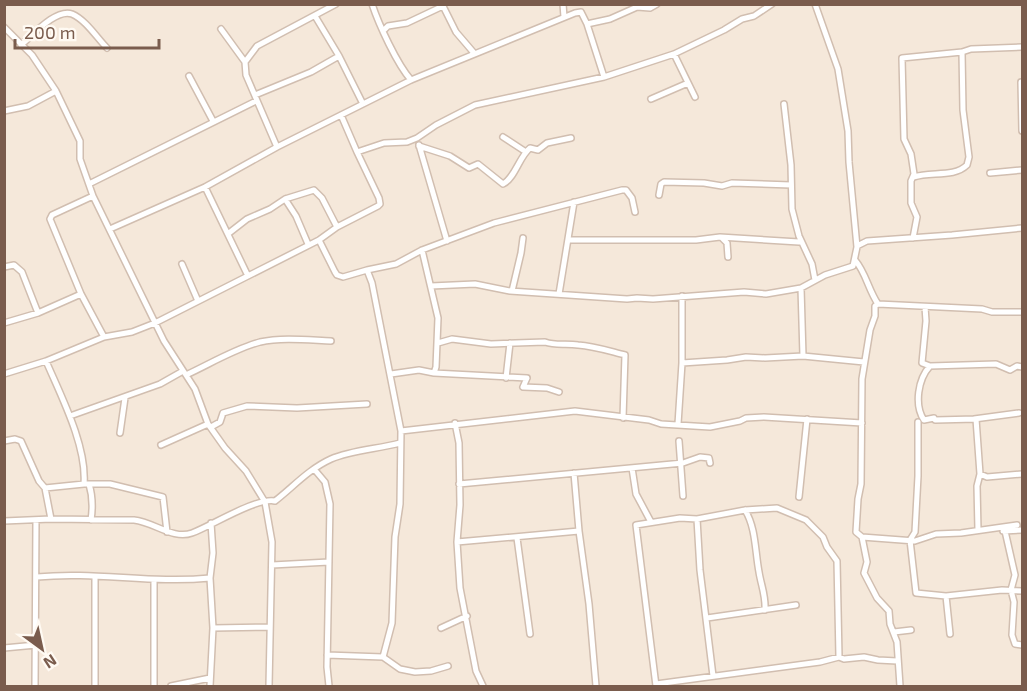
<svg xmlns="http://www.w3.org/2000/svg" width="1027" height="691" font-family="'Exo 2',sans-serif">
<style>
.residential{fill:#f5e8da}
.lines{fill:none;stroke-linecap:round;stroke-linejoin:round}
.street-casing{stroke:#d1beb0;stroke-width:8}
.street{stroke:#fff;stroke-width:5}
</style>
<rect width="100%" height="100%" fill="#fdf6ec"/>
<path class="residential" d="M5,5h1017v681h-1017z"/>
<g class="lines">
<defs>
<path id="street" d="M372,4c7,21 25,60 39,76
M563,4l1,13
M315,16l24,40 24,48
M587,24l23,-5 27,-12 13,1 7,-4
M4,27l28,28 24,36 24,50v18l13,37 71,145 31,48 13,35 17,24 21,23 19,31 7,40 -3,144
M221,29l24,33 1,13 31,72
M383,31l5,-5 19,-3 36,-17 13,26 18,21
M21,45c11,-9 35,-37 51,-31 14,6 25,24 35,34
M674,54l21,43
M245,62l12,-16 79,-42
M189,76l24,45
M1021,82l1,49
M255,95l56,-23 28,-16
M651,99l37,-16
M784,104l7,61 1,44 7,27 13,28 3,16
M4,111l24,-5 28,-15
M503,137l23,15
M419,145l28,96
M419,146l31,10 19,12 9,-4 25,20c12,-6 16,-27 27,-36l8,2 9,-7 24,-5
M357,152l27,-9 23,-1 10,-4 19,-13 39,-20 129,-28 70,-23 50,-24 18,-11 12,-3 18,-12
M990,173l32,-3
M914,177c16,-6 40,1 53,-12l2,-8 -6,-47 -1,-58 9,-3 51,-2
M89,184l167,-83
M205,187l43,89
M659,195l2,-11 3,-2 40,1 18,3 10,-3 59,2
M93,196l-41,19 -2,4 31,75 23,43
M285,199l11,17 12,28
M110,229l95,-42 72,-40 134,-67 164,-67 6,-1 6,12 17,53
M229,233l18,-14 23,-10 15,-10 29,-9 8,8 15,29
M722,238l5,5 1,14
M913,238l4,-21 -6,-14v-22l3,-7 -3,-20 -7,-15 -2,-81 60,-6
M319,240l16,32 2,3 6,2 24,-7 29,-6 26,-14 72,-27 128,-33h4l6,8 3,14
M569,240h127l24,-3 79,5
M857,246l10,-5 85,-6 70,-7
M855,260c11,13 13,29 23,44
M182,264l16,37
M4,267l10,-2 8,7 16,41
M367,270l5,13 29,148 -1,73 -5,33 -3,86 -9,34
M431,286l44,-2 35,7 117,8 10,-1 16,1 91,-7 22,2 35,-6 24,-13 28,-9 4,-19 -8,-85 -1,-31 -10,-62 -23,-65
M801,288l2,68
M512,291l9,-38 2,-15
M559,294l15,-92
M878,304l-3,2v10l-5,14 -8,49 -1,105 -3,15 -2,33 6,5 5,25 -3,11 13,25 12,13 1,13 7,18 3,44
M878,304l104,5 10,3h30
M925,307l1,14 -4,42 8,3c-12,13 -16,39 -6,54l10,-2 1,2 41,-1h-2l45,-6
M4,323l34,-10 43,-19
M438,343l14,-4 39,5 54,-2c11,4 21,1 33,3 16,1 31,6 47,10l-2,63
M46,361c15,35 41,85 38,123h5c4,13 4,23 2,36
M682,363l45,-3 19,-3 19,1 38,-2 61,6
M930,366l66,-2 14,6 7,-4 5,1
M434,373l93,5 -4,9 24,1 12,4
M4,374l42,-13 58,-24 28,-5 23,-9 164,-83 18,-13 41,-21 2,-2 -1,-6 -22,-46 -16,-37
M391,374l28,-4 15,3 2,-6 2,-49 -16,-68
M186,375c24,-11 48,-26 74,-33 22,-5 48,-2 71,-1
M506,378l4,-35
M70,416l90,-32 23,-13
M976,419l4,55 -3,12 1,44
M918,422v54l-3,56 -5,8 6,53 30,3 56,-6 20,1
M455,423l4,20 1,62 -3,37 3,46 16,83 7,15
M678,424l4,-61v-67
M211,427l9,-5 3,-9 24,-7 50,2 70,-4
M401,431l174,-20 74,9 12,4 49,3 30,-6 6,-3 18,-1 98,6
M120,433l5,-35
M4,441l11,-2 6,2 18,40 6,7 39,-4
M679,441l4,55
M161,445l47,-21
M632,468l4,26 15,28
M314,469l11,13 5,22 -3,163 2,19
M574,473l5,58 10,73 7,82
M980,474l7,3 35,-3
M89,484h21l53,13 4,35
M459,484l224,-21 17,-6 9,1 1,5
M45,488l6,31
M799,497l8,-78
M745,510c11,18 10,41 14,62 2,13 7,24 6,38
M697,519l3,51 13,106
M4,521l47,-2 83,1c20,2 39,20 58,13 19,-7 65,-36 83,-32 18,-14 34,-32 56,-42 21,-9 47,-10 69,-16
M1003,531l19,-1
M1005,531l10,44 -4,15 3,12 -2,33 3,9 7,1
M862,537l53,4 21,-7 25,-1 56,-8
M517,538l13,96
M457,542l122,-11
M272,565l57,-3
M37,577c58,-6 114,7 173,1
M95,577v109
M154,581v105
M946,596l4,38
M707,618l89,-13
M213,628l57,-1
M441,628l26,-12
M894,632l17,-2
M4,648l32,-3
M327,655l56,2 17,12 15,3 16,-1 17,-5
M656,684l164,-22 19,-5 5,2 20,-2 14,3 19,1
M35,686l1,-166
M171,686l39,-8
M210,686l3,-58 -3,-50 3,-25 -2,-30
M656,686l-20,-161 44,-7 17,1 48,-9 32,-2 29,12 17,17 4,10 10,14 2,96"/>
</defs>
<use href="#street" class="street-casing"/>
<use href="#street" class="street"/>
</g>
<rect width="1027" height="691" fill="none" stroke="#7a5c4d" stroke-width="12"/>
<g transform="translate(42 649) rotate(147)" stroke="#fffaf3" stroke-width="4.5" paint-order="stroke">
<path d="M0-4.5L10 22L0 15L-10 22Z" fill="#7a5c4d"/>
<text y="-9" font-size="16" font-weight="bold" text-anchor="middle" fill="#7a5c4d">N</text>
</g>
<path d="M15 39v9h144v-9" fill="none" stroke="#7a5c4d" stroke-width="3"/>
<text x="24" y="39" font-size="18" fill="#7a5c4d" stroke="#fffaf3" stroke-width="4.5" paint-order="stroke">200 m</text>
</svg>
